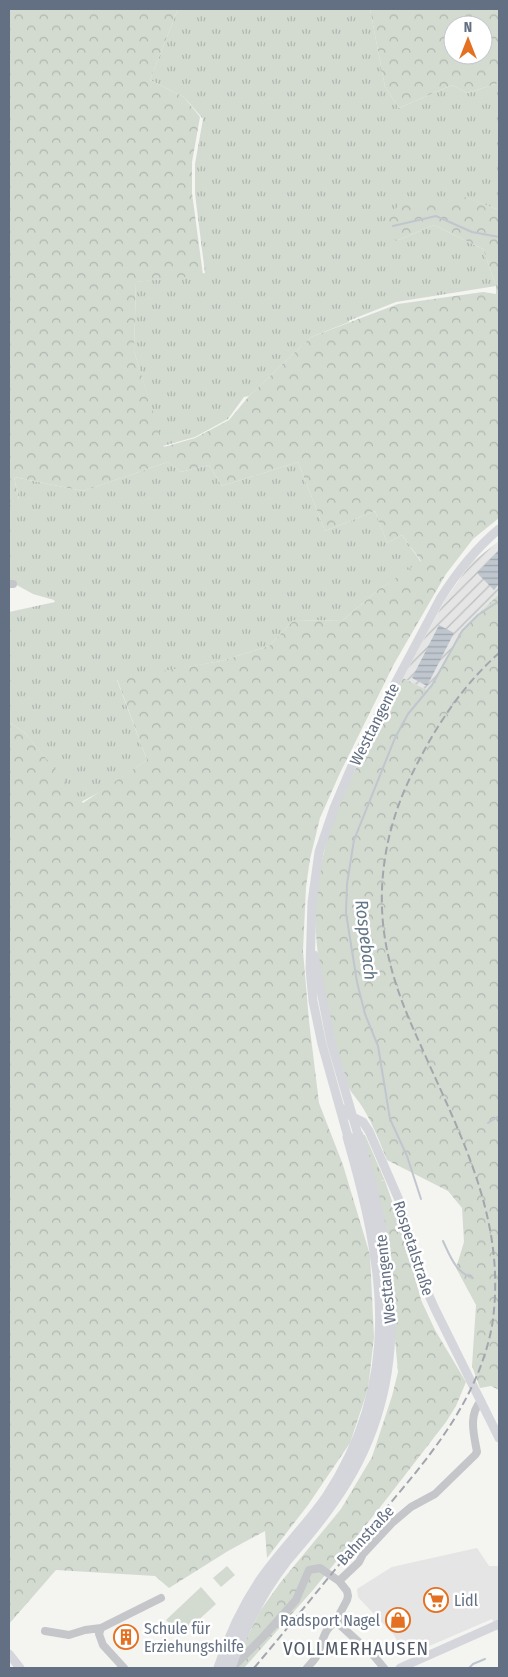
<svg xmlns="http://www.w3.org/2000/svg" width="508" height="1677" font-family="'Fira Sans Condensed',sans-serif">
<style>
.built{fill:#e4e5e4}
.industrial{fill:url(#industrial-furrows)}
.grass{fill:url(#grass-tufts)}
.forest{fill:url(#forest-crowns);fill-rule:evenodd}
.pitch{fill:#d3dbd1}
.water{fill:url(#water-rules)}
.lines{fill:none;stroke-linecap:round;stroke-linejoin:round}
.stream{stroke:#bfc6cd;stroke-width:2}
.minor{stroke:#c4c6ca;stroke-width:8}
.major{stroke:#d4d6dc;stroke-width:9}
.highway{stroke:#d4d6dc;stroke-width:11}
.rail{stroke:#a2a6ad;stroke-width:2;stroke-dasharray:8 4;stroke-linecap:butt}
.labels{text-anchor:middle;stroke-width:5;stroke-linejoin:round;paint-order:stroke}
.street-label{font-size:16px;fill:#636f82;stroke:#fff}
.poi-label{font-size:16px;fill:#636f82;stroke:#fff;text-anchor:start}
.water-label{font-size:18px;font-style:italic;fill:#637686;stroke:#fff}
.quarter-label{font-size:19px;letter-spacing:1px;fill:#515967;stroke:#fff}
</style>
<defs>
<pattern id="industrial-furrows" width="10" height="10" patternUnits="userSpaceOnUse" patternTransform="scale(1.25)"><rect width="10" height="10" fill="#e4e5e4"/><path d="M-1 1l2-2M0 10L10 0M9 11l2-2" fill="none" stroke="#bcbebe"/></pattern>
<pattern id="grass-tufts" width="24" height="20" patternUnits="userSpaceOnUse" patternTransform="scale(1.25)"><rect width="24" height="20" fill="#d3dbd1"/><path d="M3 7l-1-3M5 7V3M7 7l1-3M15 17l-1-3M17 17v-4M19 17l1-3" fill="none" stroke="#afb6af"/></pattern>
<pattern id="forest-crowns" width="20" height="18" patternUnits="userSpaceOnUse" patternTransform="scale(1.25)"><rect width="20" height="18" fill="#d3dbd1"/><path d="M2 6a3 3 0 1 1 6 0M12 15a3 3 0 1 1 6 0" fill="none" stroke="#afb6af"/></pattern>
<pattern id="water-rules" width="6" height="5" patternUnits="userSpaceOnUse" patternTransform="scale(1.25)"><rect width="6" height="5" fill="#bfc6cd"/><path d="M0 2.5h6" fill="none" stroke="#9fa5ac"/></pattern>
</defs>
<rect width="100%" height="100%" fill="#f4f4f0"/>
<path class="built" d="M477,1548l12,18h10v68l-7,-15 -86,37 -12,-21 -36,-38 -1,-8 35,-22z"/>
<path class="industrial" d="M499,541v53l-39,38 -31,59 -26,-13 42,-78 26,-37z"/>
<path class="grass" d="M178,9h192l15,78 14,21 53,-23 15,8 32,-10v127l-35,-13 -68,44 38,-16 49,24 13,37 -100,16 -48,19 1,1 -38,15 -62,59 -5,1 -16,22 -33,18 -32,9 -29,-95 2,-69 69,-9 -10,-79v-30l8,-45 -19,-22 -34,-17z
M168,462l13,10 28,-7 13,21 76,-24 27,69 50,-20 12,32 15,-8 19,27 -42,27 -37,32 -48,-1 -25,26 -48,15 -104,19 30,80 -45,31 -21,11 -56,-69 -16,-11v-110l46,-10 -1,-2 -21,-6 -20,-11h-4v-80l10,-4 -5,-22 69,14z
M362,1135h3l20,46 -3,-1 -7,4z"/>
<path class="forest" d="M9,9h169l-28,71 34,17 16,20 -8,45v31l11,82 -67,7 -2,69 30,96 31,-9 34,-18 20,-24 62,-59 87,-33 85,-12 13,2v-8l-13,-37 -49,-24 -38,16 -15,-16 18,-20 66,-8 34,13v308l-26,21 -27,35 -52,90 -54,109 -20,45 -10,41 -4,28 -3,64 6,70 10,82 24,62 27,90 4,82 -6,52 -18,54 -42,62 -41,53 -2,-27 -37,20 -59,37 -14,-12 -99,-6 -47,54v-902l16,11 58,70 64,-43 -30,-81 104,-18 48,-15 25,-26 48,1 37,-32 42,-28 -19,-26 -15,8 -12,-32 -50,20 -27,-69 -76,24 -13,-21 -28,7 -13,-10 -85,29 -69,-14 5,23 -10,3z
M370,9h129v74l-32,10 -15,-8 -53,23 -14,-21zM453,25h30v30h-30z
M499,594v796l-8,-4 -11,2 -8,-22 4,-61 -20,-37 8,-26 -2,-34 -14,-17 -61,-31c-8,-20 -16,-41 -28,-58 -5,-7 -10,-12 -13,-20 -13,-49 -27,-99 -30,-149 -6,-94 45,-175 87,-255l26,13 31,-59z
M379,1180l6,1 19,54 17,65 14,30 31,52 -10,24 -10,16 -68,88 -65,80 -69,78h-9l9,-24 16,-33 20,-28 61,-74 31,-52 20,-61 6,-24 -4,-44 1,-28 -4,-33 -16,-83z"/>
<path class="pitch" d="M227,1566l8,9 -14,12 -8,-9z
M201,1587l15,17 -35,32 -15,-16z"/>
<path class="water" d="M499,550v34l-5,6 -17,-17z
M439,625l15,8 -27,53 -15,-8z"/>
<g class="lines">
<path class="stream" d="M393,226l43,-10 36,16 27,5
M488,1123l11,-7
M421,1199l-14,-43 -17,-37 -12,-73 -13,-32 -8,-32 -11,-69 1,-29 7,-44 41,-102 13,-24 24,-29 30,-54 16,-16 21,-14
M443,1241c7,15 13,32 30,37
M469,1668l4,-4 12,-5"/>
<path class="minor" d="M9,584h4
M45,1631l24,4 16,-5 16,-2
M124,1668l-21,-23 -4,-11 2,-6 60,-30
M232,1668l31,-31 33,-37 13,-30 11,-2 19,13
M307,1668c3,-4 8,-8 10,-13 6,-12 6,-28 21,-34
M384,1668l-10,-12 -34,-31 -2,-8 9,-17 1,-4 -1,-5 -8,-10 20,-19 4,-8 29,-31 19,-16 24,-13 40,-39 2,-3c-3,-17 -9,-37 4,-51"/>
<path class="major" d="M314,955l17,87 27,93
M340,1107l7,7 16,8 6,9 30,69 23,80 13,29 64,129
M348,1137l-26,-93 -9,-43 -3,-32 2,-67 7,-50 15,-44 20,-47 86,-162c17,-27 35,-50 59,-70
M9,1654l11,14
M400,1668l99,-44"/>
<path class="highway" d="M219,1668c10,-31 24,-61 42,-88 20,-29 46,-54 66,-83 78,-118 58,-232 21,-360
M230,1668c13,-39 30,-74 56,-107 16,-19 33,-38 47,-59 83,-116 61,-239 25,-367"/>
<path class="rail" d="M254,1668c36,-43 71,-86 106,-129 54,-65 116,-128 132,-213 16,-104 -31,-189 -71,-280 -13,-28 -25,-57 -32,-87 -15,-62 -6,-127 23,-185 22,-45 49,-87 87,-121"/>
</g>
<defs>
<symbol id="supermarket-ring" viewBox="-11 -11 22 22"><circle r="9.5" fill="#fff" stroke="#e47121" stroke-width="1.5"/><path d="M-6-5.5h2.5l.6 2H6L4.5 2H-2.5L-4.4-4H-6ZM-1.5 3.2a1.3 1.3 0 1 0 .1 0ZM3 3.2a1.3 1.3 0 1 0 .1 0Z" fill="#e47121"/></symbol>
<symbol id="shop-ring" viewBox="-11 -11 22 22"><circle r="9.5" fill="#fff" stroke="#e47121" stroke-width="1.5"/><path d="M-5-2.5h2.3a2.7 3.5 0 0 1 5.4 0H5L5.5 6h-11ZM-1.5-2.5h3a1.5 2.3 0 0 0-3 0Z" fill="#e47121"/></symbol>
<symbol id="building-ring" viewBox="-11 -11 22 22"><circle r="9.5" fill="#fff" stroke="#e47121" stroke-width="1.5"/><path d="M-4-6H4V6H1V3H-1V6H-4ZM-2.5-4.3h1.7v1.8h-1.7ZM.8-4.3h1.7v1.8H.8ZM-2.5-1h1.7V.8h-1.7ZM.8-1h1.7V.8H.8Z" fill="#e47121"/></symbol>
</defs>
<g fill-rule="evenodd">
<use href="#supermarket-ring" x="422" y="1586" width="28" height="28"/>
<use href="#shop-ring" x="384" y="1606" width="28" height="28"/>
<use href="#building-ring" x="112" y="1623" width="28" height="28"/>
</g>
<g class="labels">
<g class="street-label">
<text transform="translate(374 724) rotate(-63)" y="6">Westtangente</text>
<text transform="translate(414 1248) rotate(72)" y="6">Rospetalstraße</text>
<text transform="translate(385 1279) rotate(-96)" y="6">Westtangente</text>
<text transform="translate(365 1535) rotate(-47)" y="6">Bahnstraße</text>
</g>
<g class="poi-label">
<text x="454" y="1606">Lidl</text>
<text x="380" y="1626" text-anchor="end">Radsport Nagel</text>
<text x="144" y="1634">Schule für<tspan x="144" dy="18">Erziehungshilfe</tspan></text>
</g>
<g class="water-label">
<text transform="translate(366 940) rotate(83)" y="6">Rospebach</text>
</g>
<g class="quarter-label">
<text x="356" y="1655">VOLLMERHAUSEN</text>
</g>
</g>
<rect width="508" height="1677" fill="none" stroke="#636f82" stroke-width="20"/>
<g transform="translate(468 40)"><circle r="24" fill="#ffffff" stroke="#c1c5cd"/>
<path d="M0-4L9 19L0 12L-9 19Z" fill="#e47121"/>
<text y="-8" font-size="14" font-weight="bold" text-anchor="middle" fill="#636f82">N</text>
</g>
</svg>
